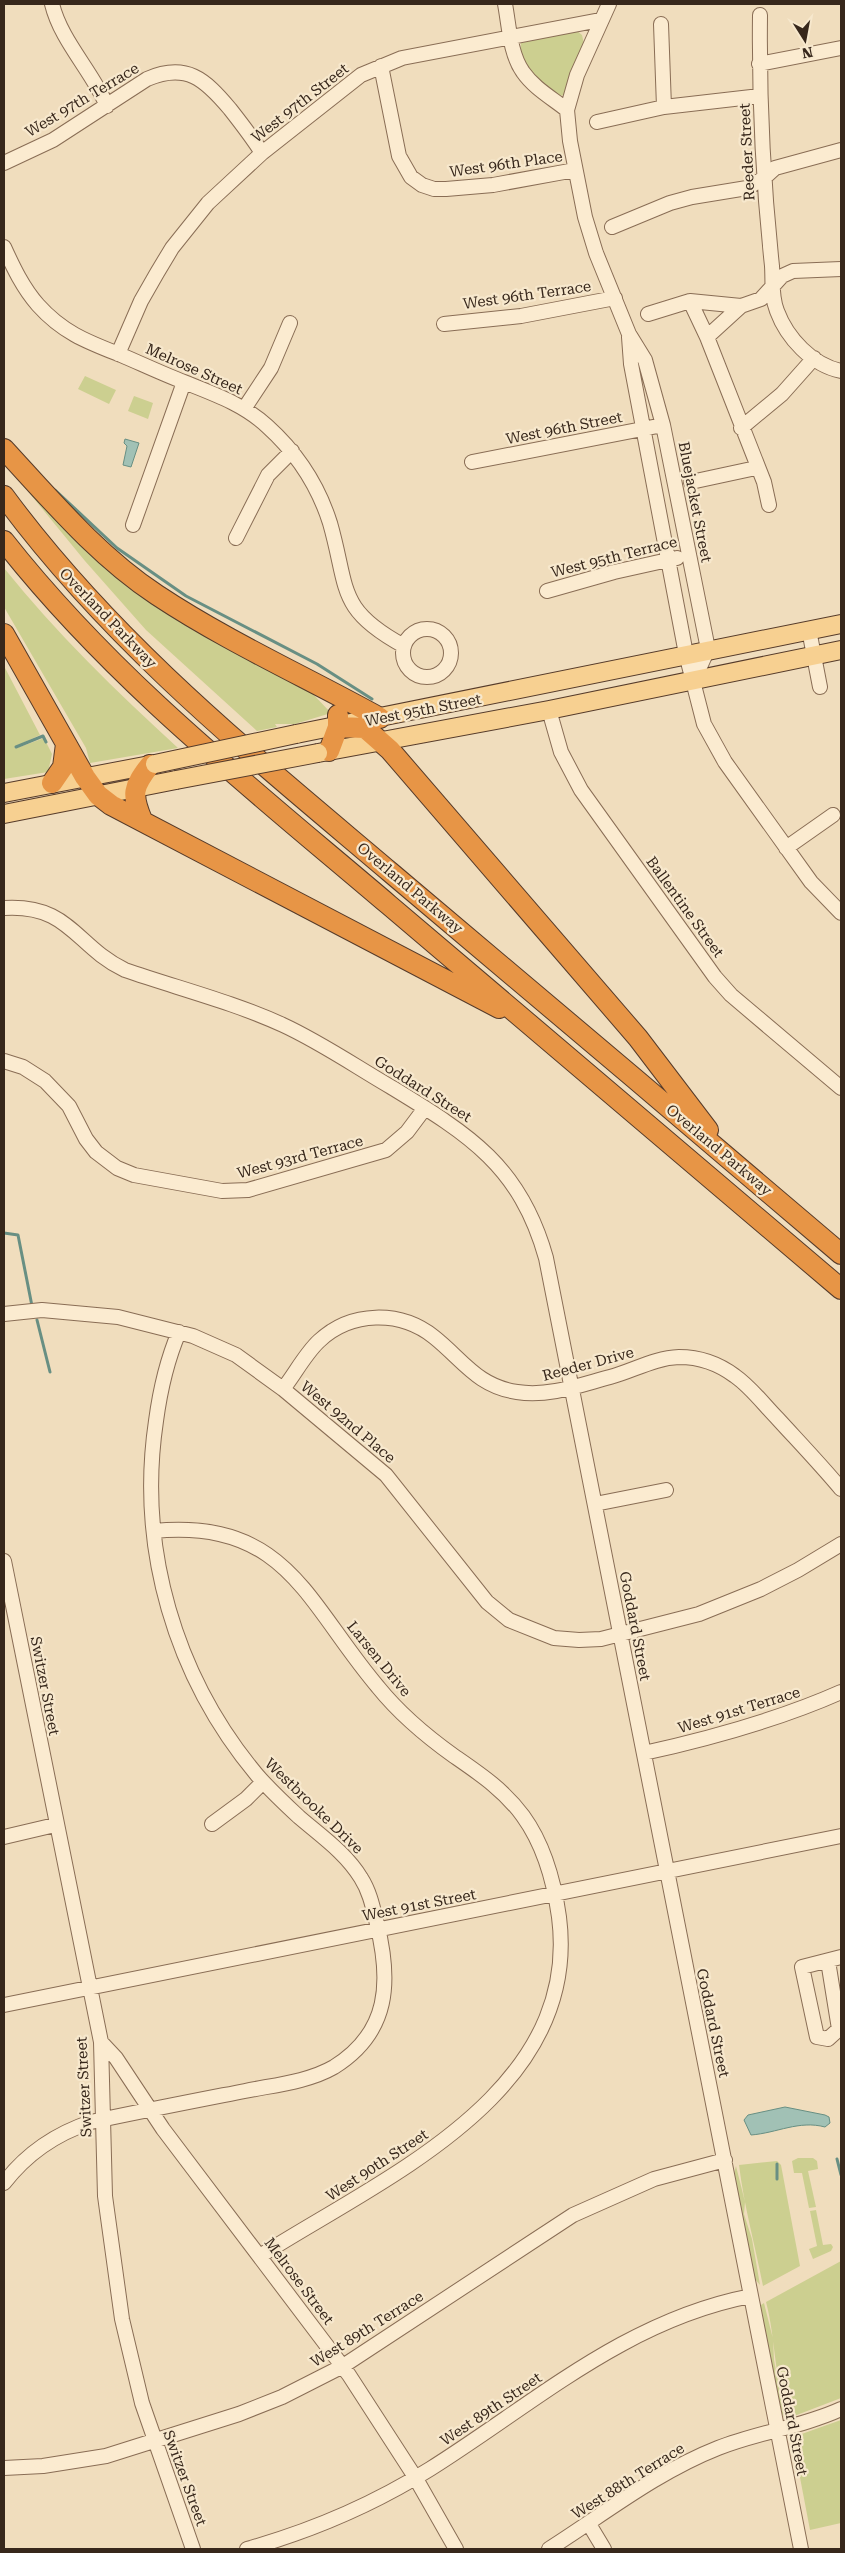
<svg xmlns="http://www.w3.org/2000/svg" width="845" height="2553" font-family="'Roboto Serif',serif">
<style>
.green{fill:#cccf90}
.water{fill:#a1c1b5;stroke:#688f83}
.lines{fill:none;stroke-linecap:round;stroke-linejoin:round}
.stream{stroke:#688f83;stroke-width:3}
.minor-casing{stroke:#896d55;stroke-width:16}
.major-casing{stroke:#563b2a;stroke-width:20}
.highway-casing{stroke:#563b2a;stroke-width:22}
.minor{stroke:#fbebd0;stroke-width:14}
.major{stroke:#f7d091;stroke-width:18}
.highway{stroke:#e79546;stroke-width:20}
.major-bridge-casing{stroke:#563b2a;stroke-width:20;stroke-linecap:butt}
.major-bridge{stroke:#f7d091;stroke-width:18}
.labels{text-anchor:middle;stroke-width:4.5;stroke-linejoin:round;paint-order:stroke}
.street-label{font-size:15px;fill:#37271b;stroke:#f7e8cd}
</style>
<rect width="100%" height="100%" fill="#f0ddbd"/>
<path class="green" d="M576,30l6,5 2,9 -19,50 -4,2c-21,-10 -42,-28 -40,-53z
M85,376l31,14 -7,14 -31,-15z
M134,396l19,7 -5,16 -20,-8z
M8,467l55,56 248,169 20,21 -36,11h-20l2,3 -20,4 -111,-101 -61,-69z
M4,568c52,65 112,123 174,180l-88,15 -4,-15 -82,-141z
M4,666l36,69 -26,12 3,1 27,-10 8,16 -4,18 -44,7z
M798,2158h15l4,3 1,8 -10,2 8,36 -7,1 -7,-35h-8l-2,-12z
M777,2161l4,4 19,101 -37,20c-8,-41 -19,-80 -24,-121z
M736,2166l9,36 -1,12 8,25 8,46 -5,-6 -21,-106z
M816,2210l7,35 8,-1 2,3 -2,4 -18,8 -4,-10 8,-3 -7,-35z
M841,2261v137l-52,20c-15,-35 -13,-79 -23,-116z
M764,2303l9,36 1,21 11,59 -3,-5 -21,-104v-5z
M841,2420v103l-31,7 -16,-84 2,-10z"/>
<path class="water" d="M125,439l14,4 -8,24 -8,-2 4,-19 -3,-3z
M785,2107l40,8 4,2 1,6 -5,4c-26,-7 -48,6 -74,8l-7,-15 4,-5z"/>
<g class="lines">
<path class="stream" d="M55,490l62,58 69,48 131,68 55,35
M16,747l27,-11 3,6
M4,1233l14,2 14,71
M37,1320l13,52
M837,2159l4,16
M777,2164v15"/>
<defs>
<path id="minor" d="M52,4c9,37 40,67 55,102
M505,4c4,21 5,50 18,68 11,16 29,26 44,38
M609,4l-32,71 -10,35 3,31 15,76 11,36 33,81 16,26 18,65 45,224 -14,31
M760,15c-1,84 3,167 12,251 1,15 -1,30 5,45 10,27 35,54 64,60
M661,24l3,83
M759,64l82,-16
M381,66l18,90 12,21 11,8 12,4h12l47,-4 82,-15
M597,122l67,-15 96,-11
M4,163l49,-23 94,-61c39,-17 58,0 83,30 11,14 22,28 32,44
M612,227l58,-24 22,-6 55,-9 17,-10 11,-10 66,-18
M4,247c9,20 19,41 34,58 25,28 50,37 83,50 21,9 42,19 63,27 30,12 59,22 83,44 30,27 51,59 63,97 19,66 6,86 74,123
M648,314l42,-13
M444,324l77,-8 94,-18
M629,337l2,27 55,290 18,70 21,38 86,120 30,31
M707,337l34,-31
M118,354l23,-53 16,-28 15,-25 36,-45 54,-50 99,-78 41,-17 198,-38
M244,409l27,-41 19,-45
M741,428l41,-34 32,-36
M472,462l191,-37
M691,482l65,-14
M769,505l-5,-23 -57,-145 -17,-36 51,5 20,-7 21,-23 11,-5 48,-2
M133,525l51,-143
M236,538l32,-63 24,-24
M547,591l67,-19 63,-14
M403 653a24 24 0 1 1 48 0a24 24 0 1 1-48 0Z
M809,630l11,57
M549,710l12,42 20,38 134,187 16,18 110,93
M786,848l47,-33
M4,908c66,-4 71,38 121,62 52,18 108,32 158,55 37,17 72,41 108,62 77,47 129,78 155,171l255,1291
M4,1061l19,6 22,14 24,25 17,33 10,13 21,16 17,7 88,16 26,-1 138,-40 21,-18 18,-24
M4,1314l38,-4 76,7 75,19 43,19 47,34 103,86 101,127 22,18 45,18 25,2 22,-1 98,-25 62,-25 37,-19 43,-26
M283,1389c12,-15 22,-35 36,-48 32,-30 81,-31 115,-4 29,23 43,49 83,55 32,5 63,-7 93,-15 23,-6 44,-19 69,-20 20,0 40,7 56,19 16,11 29,29 43,43 21,23 43,46 63,70
M595,1504l71,-14
M154,1531c133,-12 152,71 224,156 21,26 48,49 76,69 26,18 50,34 69,60 21,29 31,65 36,101 23,177 -177,261 -299,339
M4,1561l97,481 4,154 17,123 20,84 51,146
M644,1753c68,-15 134,-33 197,-61
M212,1824l34,-25 17,-17
M4,1837l51,-12
M828,1961l11,68 -11,10 -11,-2 -15,-70 39,-10
M4,2005l837,-169
M101,2042l15,16 47,71 186,246 66,102 41,72
M4,2183c23,-30 51,-49 87,-61 51,-11 103,-21 154,-31 29,-6 63,-9 89,-24 56,-35 57,-86 43,-143 -4,-16 -7,-32 -16,-46 -15,-25 -40,-42 -62,-61 -14,-13 -29,-27 -42,-42 -82,-98 -120,-227 -101,-354 4,-30 11,-61 23,-89
M4,2468l39,-2 63,-10 133,-42 43,-17 61,-31 230,-151 81,-36 71,-19
M589,2524l15,25
M247,2549c64,-18 127,-45 183,-80 105,-66 196,-149 321,-173
M549,2549c55,-35 108,-77 169,-101 40,-16 84,-21 123,-39"/>
<path id="major" d="M296,734l545,-110
M318,753l231,-43 292,-60
M4,793l151,-29
M4,814l172,-34"/>
<path id="highway" d="M4,449c48,52 94,107 153,146 71,47 149,82 223,123
M4,496c109,148 247,258 386,376 151,127 301,254 451,382
M4,541c110,140 250,249 385,364 151,128 301,257 452,384
M4,634l81,143 13,18 13,10 388,203
M338,727l27,1 25,22 248,288 70,92
M329,751l9,-24v-12
M52,783l11,-16 3,-23
M142,820c-11,-26 -9,-33 8,-55"/>
</defs>
<use href="#minor" class="minor-casing"/>
<use href="#major" class="major-casing"/>
<use href="#highway" class="highway-casing"/>
<use href="#minor" class="minor"/>
<use href="#major" class="major"/>
<use href="#highway" class="highway"/>
<defs>
<path id="major-bridge" d="M155,764l141,-30
M176,780l142,-27"/>
</defs>
<use href="#major-bridge" class="major-bridge-casing"/>
<use href="#major-bridge" class="major-bridge"/>
</g>
<g class="labels">
<g class="street-label">
<text transform="translate(82 100) rotate(-31)" y="5">West 97th Terrace</text>
<text transform="translate(300 103) rotate(-38)" y="5">West 97th Street</text>
<text transform="translate(747 152) rotate(-93)" y="5">Reeder Street</text>
<text transform="translate(506 164) rotate(-8)" y="5">West 96th Place</text>
<text transform="translate(527 295) rotate(-8)" y="5">West 96th Terrace</text>
<text transform="translate(194 369) rotate(24)" y="5">Melrose Street</text>
<text transform="translate(564 428) rotate(-11)" y="5">West 96th Street</text>
<text transform="translate(695 502) rotate(79)" y="5">Bluejacket Street</text>
<text transform="translate(614 557) rotate(-14)" y="5">West 95th Terrace</text>
<text transform="translate(108 618) rotate(46)" y="5">Overland Parkway</text>
<text transform="translate(423 710) rotate(-11)" y="5">West 95th Street</text>
<text transform="translate(410 888) rotate(40)" y="5">Overland Parkway</text>
<text transform="translate(685 907) rotate(54)" y="5">Ballentine Street</text>
<text transform="translate(423 1089) rotate(32)" y="5">Goddard Street</text>
<text transform="translate(719 1150) rotate(40)" y="5">Overland Parkway</text>
<text transform="translate(300 1157) rotate(-15)" y="5">West 93rd Terrace</text>
<text transform="translate(588 1364) rotate(-15)" y="5">Reeder Drive</text>
<text transform="translate(348 1422) rotate(40)" y="5">West 92nd Place</text>
<text transform="translate(635 1626) rotate(79)" y="5">Goddard Street</text>
<text transform="translate(379 1659) rotate(51)" y="5">Larsen Drive</text>
<text transform="translate(45 1686) rotate(79)" y="5">Switzer Street</text>
<text transform="translate(739 1710) rotate(-17)" y="5">West 91st Terrace</text>
<text transform="translate(314 1806) rotate(44)" y="5">Westbrooke Drive</text>
<text transform="translate(419 1905) rotate(-11)" y="5">West 91st Street</text>
<text transform="translate(713 2023) rotate(78)" y="5">Goddard Street</text>
<text transform="translate(84 2087) rotate(-93)" y="5">Switzer Street</text>
<text transform="translate(377 2165) rotate(-33)" y="5">West 90th Street</text>
<text transform="translate(299 2281) rotate(53)" y="5">Melrose Street</text>
<text transform="translate(367 2329) rotate(-32)" y="5">West 89th Terrace</text>
<text transform="translate(491 2409) rotate(-34)" y="5">West 89th Street</text>
<text transform="translate(792 2421) rotate(79)" y="5">Goddard Street</text>
<text transform="translate(185 2478) rotate(70)" y="5">Switzer Street</text>
<text transform="translate(628 2481) rotate(-32)" y="5">West 88th Terrace</text>
</g>
</g>
<rect width="845" height="2553" fill="none" stroke="#37271b" stroke-width="10"/>
<g transform="translate(805 40) rotate(169)" stroke="#f7e8cd" stroke-width="4" paint-order="stroke">
<path d="M0-4L9 19L0 12L-9 19Z" fill="#37271b"/>
<text y="-8" font-size="14" font-weight="bold" text-anchor="middle" fill="#37271b">N</text>
</g>
</svg>
